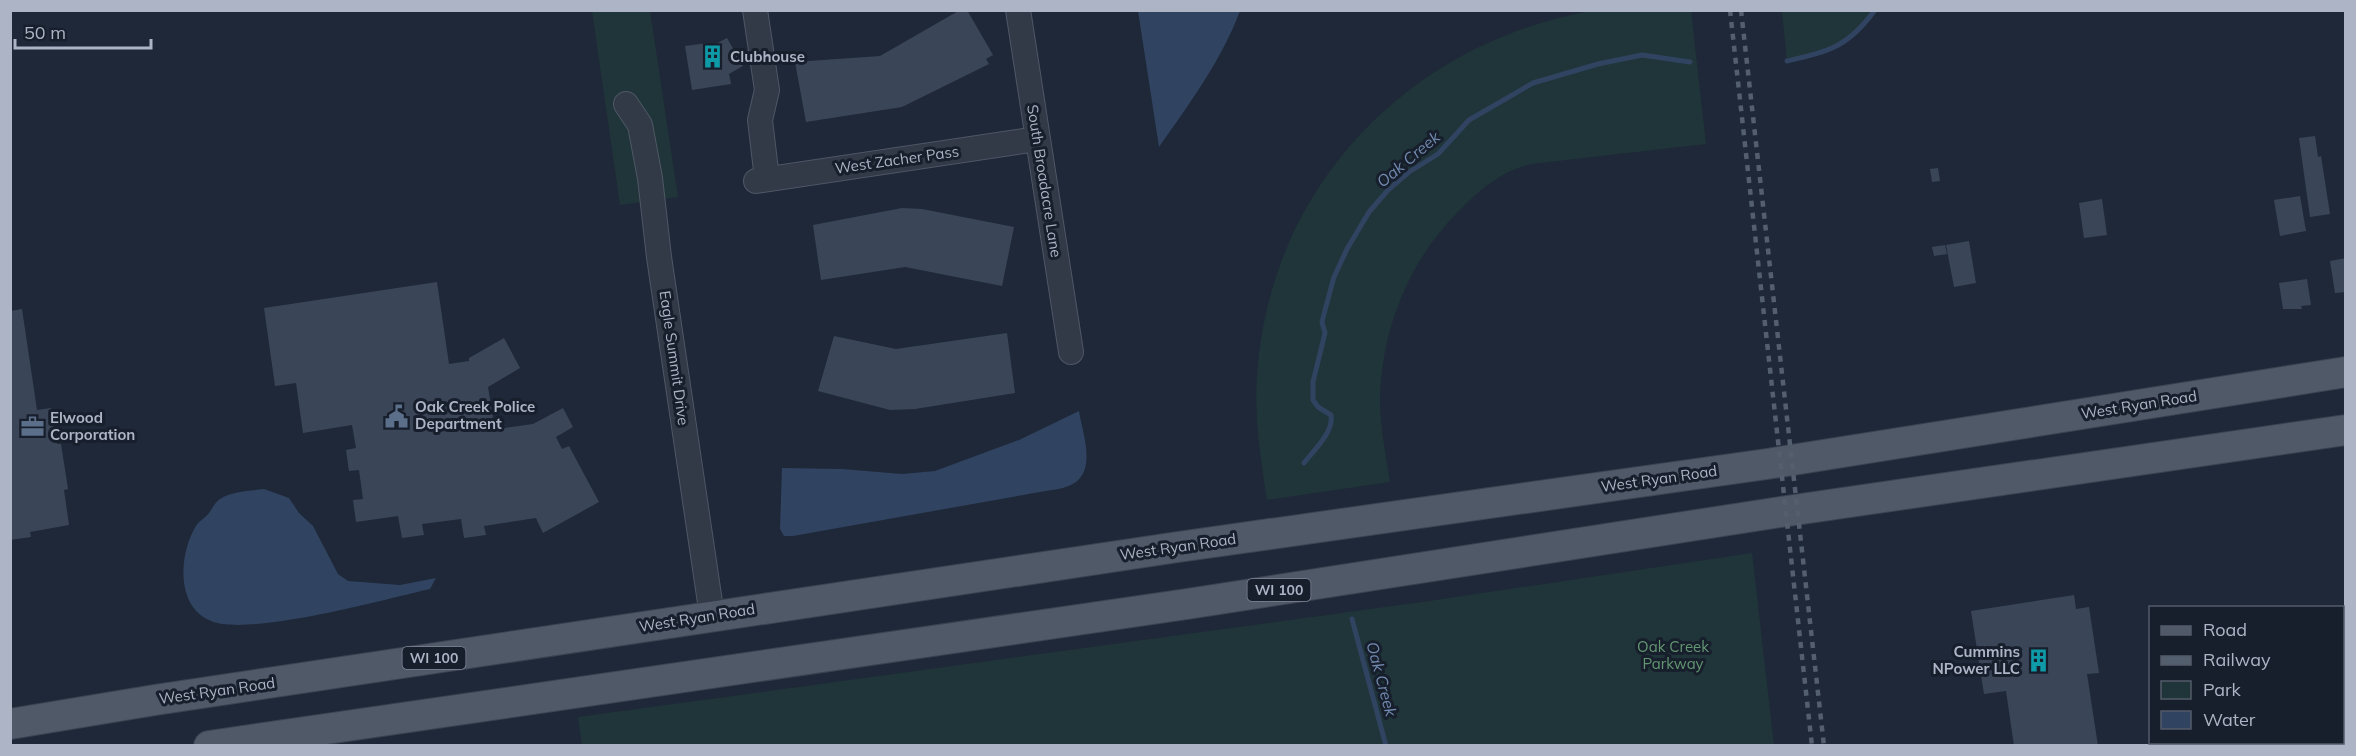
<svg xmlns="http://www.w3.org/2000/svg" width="2356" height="756" font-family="Mulish,sans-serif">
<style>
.green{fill:#203539}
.water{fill:#304360}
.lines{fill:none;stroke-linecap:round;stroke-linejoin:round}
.stream{stroke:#304360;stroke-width:5}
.building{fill:#3a4658}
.minor-casing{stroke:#4f5766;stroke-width:26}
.major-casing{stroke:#3b4351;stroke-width:32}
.minor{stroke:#323a48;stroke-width:24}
.major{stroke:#4f5968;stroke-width:30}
.rail{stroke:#535e6f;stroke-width:4.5;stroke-dasharray:6 6;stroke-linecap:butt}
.labels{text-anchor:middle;stroke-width:6;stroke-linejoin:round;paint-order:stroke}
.shield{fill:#181f2c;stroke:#808797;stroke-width:1.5}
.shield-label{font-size:14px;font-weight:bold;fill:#acb4c5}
.poi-label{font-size:15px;font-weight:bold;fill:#acb4c5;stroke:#181f2c;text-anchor:start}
.street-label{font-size:15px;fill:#acb4c5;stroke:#181f2c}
.park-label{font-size:15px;fill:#629671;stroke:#181f2c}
.water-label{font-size:16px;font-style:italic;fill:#728ab0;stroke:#181f2c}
</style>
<rect width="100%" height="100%" fill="#1e2838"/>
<path class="green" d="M592,11h58l28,186 -58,8z
M1591,11h100l15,133 -175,20c-30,7 -54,28 -75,50 -49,50 -76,120 -76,191 1,26 6,51 10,77l-123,18c-7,-45 -14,-90 -9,-136 17,-183 154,-321 333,-353z
M1782,11v-1l93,1c-27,36 -45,40 -88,50z
M1752,553l22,192h-1192l-4,-28 851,-116z"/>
<path class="water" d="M1138,11h102c-19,50 -50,92 -81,136z
M1079,411c3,20 17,56 -3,71 -9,7 -25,8 -36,10l-247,44h-9l-4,-7 2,-61 60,1 60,5 33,-3 84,-31z
M264,489l25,9 10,15 14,13 25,48 10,7 52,4 36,-7 -6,11c-44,10 -181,48 -219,32 -36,-14 -32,-68 -15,-95 3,-5 9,-8 13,-13 3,-4 6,-11 11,-14 12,-8 30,-8 44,-10z"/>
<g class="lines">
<path class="stream" d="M1787,61c43,-10 61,-14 88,-51
M1304,463c10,-13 30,-31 27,-48l-13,-8 -5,-7v-18l12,-49 -3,-11 3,-12 9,-33 13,-28 22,-37 19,-22 21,-18 29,-18 31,-34 64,-37 65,-19 44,-9 48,7
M1352,619l34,127"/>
</g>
<path class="building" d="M960,10h7l26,45 -7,4 3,5 -87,43 -96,15 -11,-60 85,-6z
M727,38l16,28 -14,8 2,10 -39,6 -7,-44 22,-3 1,5z
M2315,136l3,21 3,-1 9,58 -20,3 -11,-79z
M1938,168l2,13 -8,1 -2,-13z
M2300,196l6,35 -26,5 -6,-36z
M2102,199l5,36 -23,3 -5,-35z
M902,208l20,1 92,18 -12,59 -97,-19 -84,13 -8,-55z
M1969,241l7,42 -22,4 -8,-42z
M1945,245l2,9 -13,2 -2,-9z
M2346,258v34l-11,1 -5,-32z
M2307,279l4,26 -10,1 1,3h-19l-4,-26z
M437,282l12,82 20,-3v-3l35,-20 16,30 -32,19 6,38 4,-1v5l35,-5 30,-16 10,19 -17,10 6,12 7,-3 30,56 -56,31 -7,-15 -52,8 2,9 -22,3 -3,-19 -39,5 2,11 -22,3 -4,-22 -42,6 -3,-22 10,-1 -4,-29 -10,1 -3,-21 10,-2 -4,-23 -49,8 -7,-50 -21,3 -11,-78z
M22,309l15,101 14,-2 6,36h4l7,45 -4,1 5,35 -39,7 1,5 -21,3v-229z
M1007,333l8,60 -100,16 -25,1 -72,-19 16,-55 62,13z
M2074,595l2,14 13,-2 10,66 -12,1 11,72h-84l-8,-55 -22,3 -13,-83z
M2183,742h43v4h-42z
M2250,742h27v4h-27z
M2301,742h17l1,4h-18z"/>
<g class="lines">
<defs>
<path id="minor" d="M755,10l12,80 -7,30 7,59
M1018,10l53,342
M626,104l14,21 10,53 9,79 53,359
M756,181l281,-42"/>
<path id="major" d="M10,724l145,-24 1023,-153 589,-83 579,-92
M209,746l978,-142 587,-91 572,-83"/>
</defs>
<use href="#minor" class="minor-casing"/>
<use href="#major" class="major-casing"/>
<use href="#minor" class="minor"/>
<use href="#major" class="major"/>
<path class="rail" d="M1730,10l82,736
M1741,10l83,736"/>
</g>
<defs>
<symbol id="building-bare" viewBox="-9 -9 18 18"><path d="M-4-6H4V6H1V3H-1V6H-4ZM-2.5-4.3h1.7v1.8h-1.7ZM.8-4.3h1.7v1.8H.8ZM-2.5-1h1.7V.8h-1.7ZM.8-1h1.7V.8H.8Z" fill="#0f9aa8" stroke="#181f2c" stroke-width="2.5" paint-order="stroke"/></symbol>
<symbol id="civic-bare" viewBox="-9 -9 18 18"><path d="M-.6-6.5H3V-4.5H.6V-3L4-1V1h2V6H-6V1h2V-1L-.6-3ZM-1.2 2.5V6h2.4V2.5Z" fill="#5c6f8a" stroke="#181f2c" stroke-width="2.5" paint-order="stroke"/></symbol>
<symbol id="office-bare" viewBox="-9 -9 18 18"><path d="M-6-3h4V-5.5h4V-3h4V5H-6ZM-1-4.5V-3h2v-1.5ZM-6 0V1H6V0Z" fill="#5c6f8a" stroke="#181f2c" stroke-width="2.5" paint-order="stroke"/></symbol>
</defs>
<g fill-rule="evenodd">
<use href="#building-bare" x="696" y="40" width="33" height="33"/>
<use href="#civic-bare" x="380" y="400" width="33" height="33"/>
<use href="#office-bare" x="16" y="410" width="33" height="33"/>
<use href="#building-bare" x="2022" y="644" width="33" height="33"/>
</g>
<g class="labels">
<g class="shield">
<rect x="1247.5" y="579" width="63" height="22" rx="4.5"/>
<rect x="402.5" y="647" width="63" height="22" rx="4.5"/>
</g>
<g class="shield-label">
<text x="1279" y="595">WI 100</text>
<text x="434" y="663">WI 100</text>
</g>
<g class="poi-label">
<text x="730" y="62">Clubhouse</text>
<text x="415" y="412">Oak Creek Police<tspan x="415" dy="17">Department</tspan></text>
<text x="50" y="423">Elwood<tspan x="50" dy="17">Corporation</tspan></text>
<text x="2020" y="657" text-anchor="end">Cummins<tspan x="2020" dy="17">NPower LLC</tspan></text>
</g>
<g class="street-label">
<text transform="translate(897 160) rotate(-8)" y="5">West Zacher Pass</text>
<text transform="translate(1044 181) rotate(81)" y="5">South Broadacre Lane</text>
<text transform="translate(674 358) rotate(82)" y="5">Eagle Summit Drive</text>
<text transform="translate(2139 405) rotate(-9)" y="5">West Ryan Road</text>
<text transform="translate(1659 479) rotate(-8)" y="5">West Ryan Road</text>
<text transform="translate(1178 547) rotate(-8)" y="5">West Ryan Road</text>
<text transform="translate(697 618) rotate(-9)" y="5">West Ryan Road</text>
<text transform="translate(217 691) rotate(-8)" y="5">West Ryan Road</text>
</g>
<g class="park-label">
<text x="1673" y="652">Oak Creek<tspan x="1673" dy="17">Parkway</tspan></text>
</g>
<g class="water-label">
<text transform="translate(1408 159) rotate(-40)" y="6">Oak Creek</text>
<text transform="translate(1382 679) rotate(75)" y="6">Oak Creek</text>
</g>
</g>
<rect width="2356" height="756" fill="none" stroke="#acb4c5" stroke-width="24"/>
<rect x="2149" y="606" width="195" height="138" fill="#181f2c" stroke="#535b69" stroke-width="1.5"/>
<rect x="2161" y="626" width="30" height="9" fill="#4f5968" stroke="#535b69" stroke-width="1.5"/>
<text x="2203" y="636" font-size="18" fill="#acb4c5">Road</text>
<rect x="2161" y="656" width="30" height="9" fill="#535e6f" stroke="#535b69" stroke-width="1.5"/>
<text x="2203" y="666" font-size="18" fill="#acb4c5">Railway</text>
<rect x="2161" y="681" width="30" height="18" fill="#203539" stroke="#535b69" stroke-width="1.5"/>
<text x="2203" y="696" font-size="18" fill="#acb4c5">Park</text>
<rect x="2161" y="711" width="30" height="18" fill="#304360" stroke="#535b69" stroke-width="1.5"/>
<text x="2203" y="726" font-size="18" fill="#acb4c5">Water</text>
<path d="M15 39v9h136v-9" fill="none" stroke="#acb4c5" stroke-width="3"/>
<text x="24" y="39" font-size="18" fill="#acb4c5" stroke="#181f2c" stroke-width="4.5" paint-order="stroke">50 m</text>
</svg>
